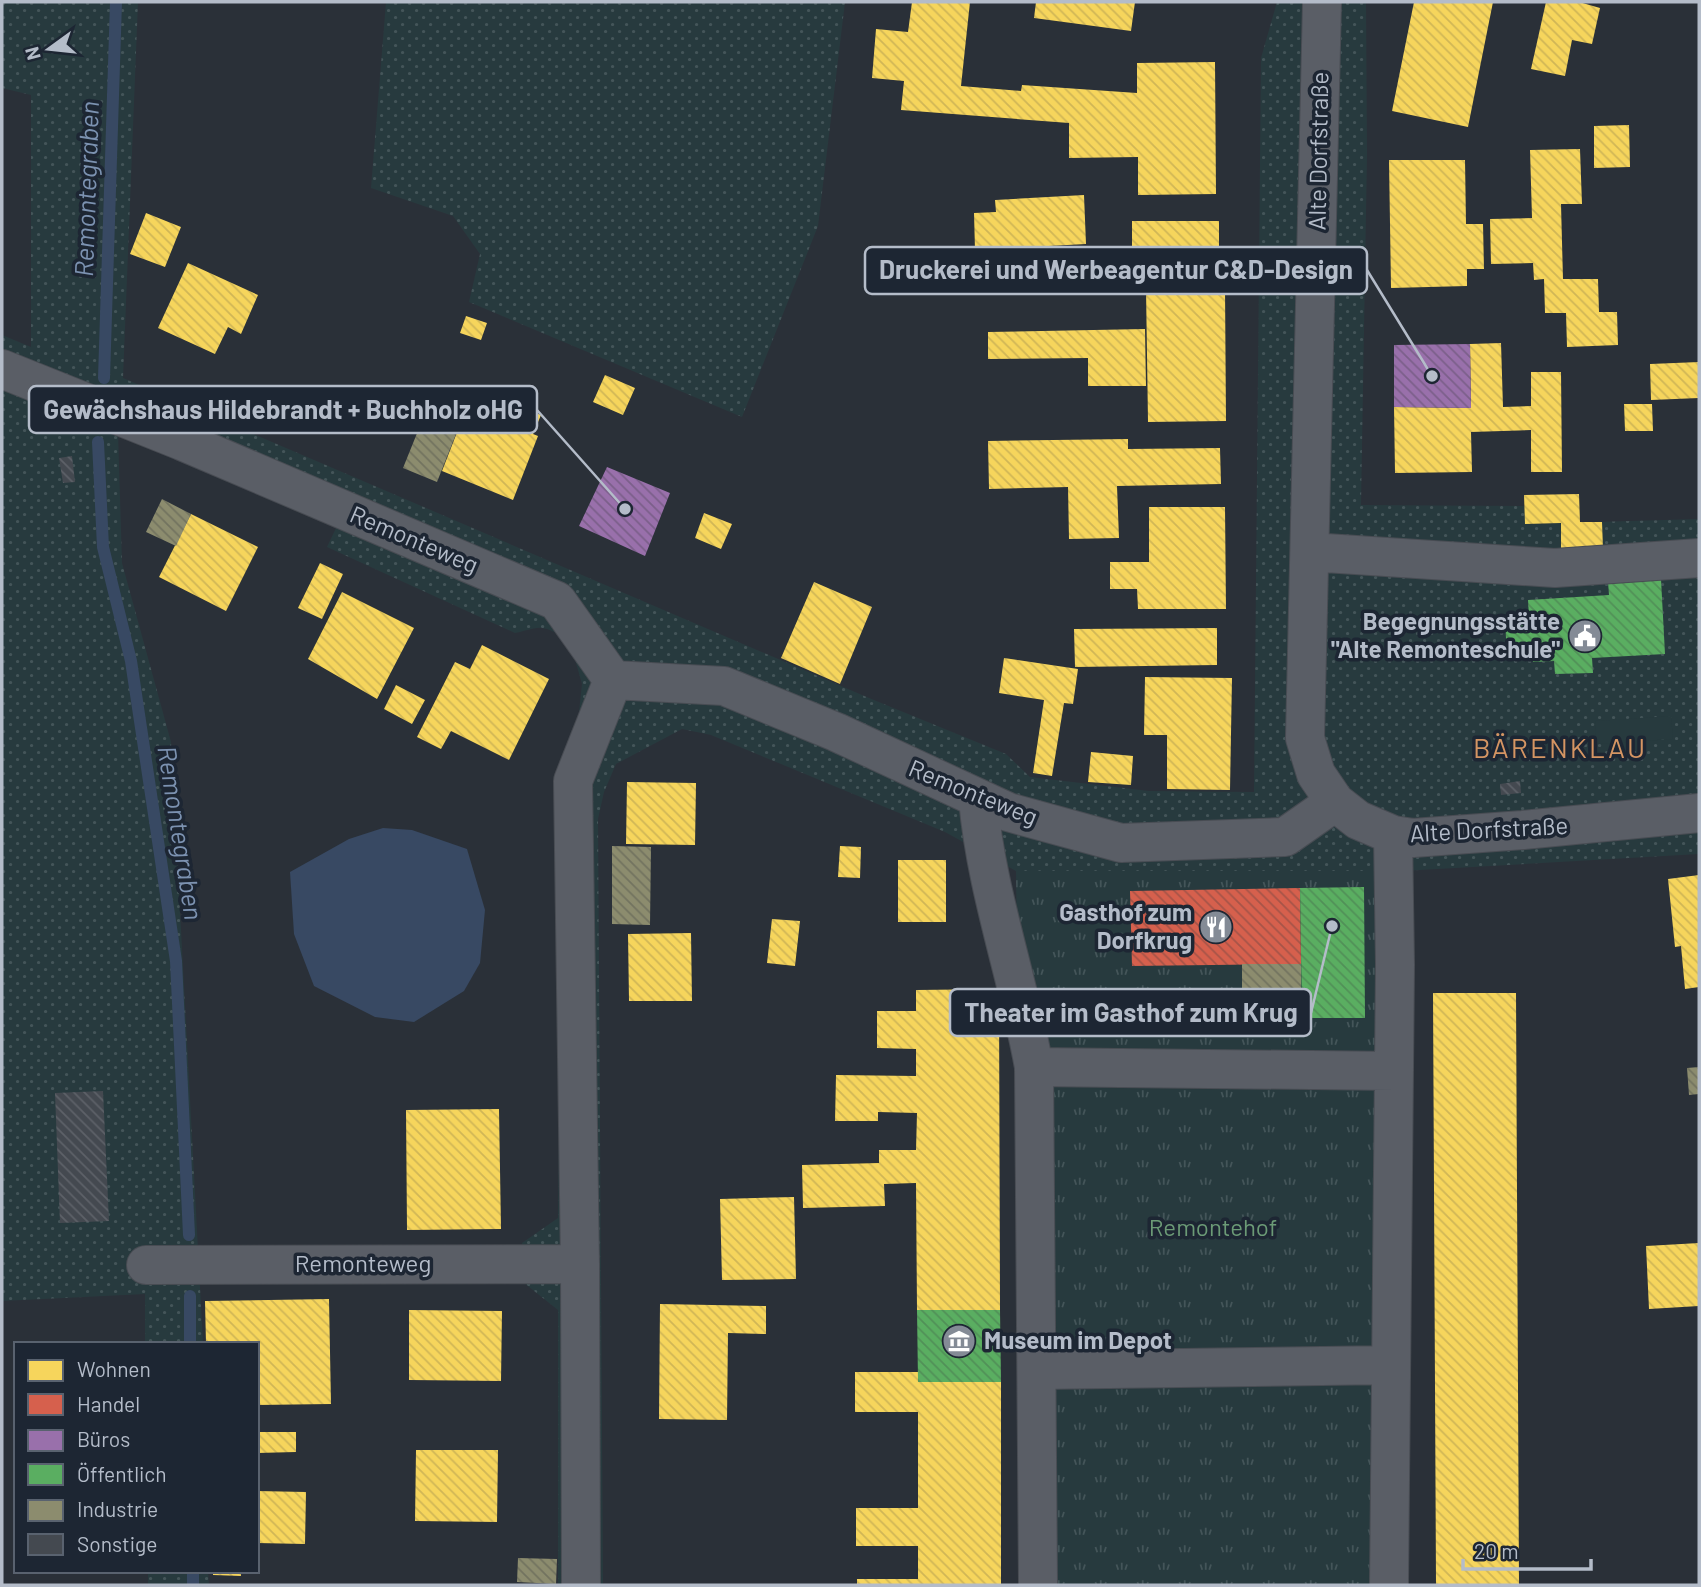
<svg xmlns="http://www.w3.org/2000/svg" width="1701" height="1587" font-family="Barlow,sans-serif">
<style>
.grass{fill:url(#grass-dots)}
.park{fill:url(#park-tufts)}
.garden{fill:#273a3e}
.water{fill:#384963}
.homes{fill:url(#homes-back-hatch)}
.shops{fill:url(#shops-back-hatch)}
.offices{fill:url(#offices-back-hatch)}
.public{fill:url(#public-back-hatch)}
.industry{fill:url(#industry-back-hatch)}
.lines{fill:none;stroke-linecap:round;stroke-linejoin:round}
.stream{stroke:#384963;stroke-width:12}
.building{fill:url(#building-back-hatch)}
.minor-casing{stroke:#484c53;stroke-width:40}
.minor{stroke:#5a5e66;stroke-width:38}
.labels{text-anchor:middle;stroke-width:7;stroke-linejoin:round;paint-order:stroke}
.street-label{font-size:24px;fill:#b4bcc9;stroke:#1d2633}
.poi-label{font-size:24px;font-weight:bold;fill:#b4bcc9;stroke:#1d2633;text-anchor:end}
.park-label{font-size:24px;fill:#6b9a76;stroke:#1d2633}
.water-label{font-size:26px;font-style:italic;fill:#7c92b1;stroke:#1d2633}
.quarter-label{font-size:28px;letter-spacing:2px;fill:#d59563;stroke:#1d2633}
.leader{fill:none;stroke:#b4bcc9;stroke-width:2.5}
.callout-dot{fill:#b4bcc9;stroke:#1d2633;stroke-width:2.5}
.callout{fill:#1d2633;stroke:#b4bcc9;stroke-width:2.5}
.callout-label{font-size:26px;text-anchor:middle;font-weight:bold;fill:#b4bcc9}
</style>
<defs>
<pattern id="grass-dots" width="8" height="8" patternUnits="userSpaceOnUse" patternTransform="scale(1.75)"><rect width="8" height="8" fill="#273a3e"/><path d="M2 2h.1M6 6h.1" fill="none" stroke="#445559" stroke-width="1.8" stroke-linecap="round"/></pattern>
<pattern id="park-tufts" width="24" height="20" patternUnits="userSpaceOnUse" patternTransform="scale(1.75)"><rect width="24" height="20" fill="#273a3e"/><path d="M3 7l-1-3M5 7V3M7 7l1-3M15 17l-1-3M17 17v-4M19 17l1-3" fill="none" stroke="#445559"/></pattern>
<pattern id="homes-back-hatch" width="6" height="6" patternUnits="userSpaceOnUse" patternTransform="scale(1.75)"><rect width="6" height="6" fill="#f6d55c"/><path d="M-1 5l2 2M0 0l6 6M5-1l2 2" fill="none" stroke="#d0b656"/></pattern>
<pattern id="shops-back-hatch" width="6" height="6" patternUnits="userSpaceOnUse" patternTransform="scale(1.75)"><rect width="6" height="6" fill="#d6604d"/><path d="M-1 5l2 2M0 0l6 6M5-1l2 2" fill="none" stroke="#a65448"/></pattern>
<pattern id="offices-back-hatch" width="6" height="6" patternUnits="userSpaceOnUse" patternTransform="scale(1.75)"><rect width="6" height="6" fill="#9970ab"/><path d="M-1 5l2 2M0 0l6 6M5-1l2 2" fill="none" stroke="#7b5f8a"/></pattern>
<pattern id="public-back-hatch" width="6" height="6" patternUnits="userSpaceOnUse" patternTransform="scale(1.75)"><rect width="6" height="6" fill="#5aae61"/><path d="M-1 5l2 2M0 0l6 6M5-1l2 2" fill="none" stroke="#519058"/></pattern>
<pattern id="industry-back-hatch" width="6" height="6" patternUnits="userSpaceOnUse" patternTransform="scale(1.75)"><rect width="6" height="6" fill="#8c8c6e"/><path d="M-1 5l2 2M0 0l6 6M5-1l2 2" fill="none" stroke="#72735f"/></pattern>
<pattern id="building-back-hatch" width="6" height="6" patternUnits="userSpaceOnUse" patternTransform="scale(1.75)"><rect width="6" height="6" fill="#444950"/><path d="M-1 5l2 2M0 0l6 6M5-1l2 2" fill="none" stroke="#5d6168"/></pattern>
</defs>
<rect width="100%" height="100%" fill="#2a3038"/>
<path class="grass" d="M2,2h136l-15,376 746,320 137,56 24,23 119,14 105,1 7,-734 16,-56h89l1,153 -6,350 163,1 2,18 173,-5v335l-297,17h-386l-71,-39 -234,-97 -29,-6 -66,35 -12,28 -6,27 5,766h-45v-275l-34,-27 -2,-40 36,-25 4,-347 20,-187c-6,-22 -12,-52 -40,-56 -8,-1 -19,4 -27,5l-188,-86 10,-21 -219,-94 4,131 49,179 32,602h-58v-50l-143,7v-966l29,12v-252l-29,-7z
M386,2h459l-27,224 -76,191 -273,-115 11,-48 -27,-38 -82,-28z
M148,1571h60l1,14h44h-105z"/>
<path class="park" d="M1016,871h386l6,714h-383z"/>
<path class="garden" d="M1671,716l2,23 -77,5 -1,-23z"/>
<path class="water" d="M383,828l29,2 55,19 18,61 -5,53 -16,28 -50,31 -39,-5 -61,-31 -20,-52 -4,-62 59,-33z"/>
<path class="homes" d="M912,2h58l-9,84 60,5 1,-6 115,8v-30l78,-1 1,132 -78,1v-38l-69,1v-35l-168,-13 3,-29 -32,-3 4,-49 32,3z
M1036,2h99l-4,29 -97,-13z
M1414,2h79l-25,125 -76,-16z
M1546,2h33l21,6 -8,36 -20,-4 -7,36 -34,-7z
M1629,125l1,42 -36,1v-42z
M1580,149l2,55h-21l2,75h35l1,33h18l1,33 -51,2 -1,-34h-21l-1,-34 -10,1 -1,-17 -42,1 -1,-45 42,-1 -2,-68z
M1389,160h76l1,64h17l1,45h-17v17l-76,2z
M1084,195l2,49 -111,6 -1,-37 22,-1 -1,-12z
M146,213l35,14 -16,40 -35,-13z
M1132,221h87v39l-87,-1z
M188,263l70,32 -17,39 -13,-7 -13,27 -57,-26z
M1225,288l1,133 -78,1 -2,-133z
M466,316l21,7 -6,17 -21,-7z
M1145,329l1,57h-58v-28l-100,1v-27z
M1501,343l2,64 28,-1v-34h30l1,100h-31v-42l-60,2 1,40 -77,1 -1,-66 77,1 -1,-64z
M1699,362v36l-48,2 -1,-36z
M605,375l30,13 -12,27 -30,-13z
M505,401l36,14 -8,19 5,2 -25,64 -71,-29 26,-67 31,12z
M1624,404h28l1,27h-28z
M1128,439v10l92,-1 1,36 -104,2 2,52 -50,1 -1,-52 -79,2 -1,-48z
M1579,494l1,28h22l1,26 -42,1v-26l-36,1 -1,-29z
M1149,507h76l1,102h-88l-1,-20h-27v-27h39z
M704,513l28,11 -11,25 -26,-11z
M191,514l67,33 -32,64 -67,-34z
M320,563l23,11 -21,45 -24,-11z
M814,582l58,25 -32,77 -59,-26z
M342,592l72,36 -37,71 -69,-40z
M1217,628v37l-142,2 -1,-38z
M482,645l67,34 -40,81 -58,-29 -10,18 -24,-12 38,-75 15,7z
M1004,658l74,11 -5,35 -9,-1 -12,73 -19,-3 11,-73 -45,-7z
M1145,677l87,1 -2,112 -63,-1v-54h-23z
M396,685l29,15 -13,24 -28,-15z
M1091,752l42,4 -2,29 -43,-3z
M627,782l69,1 -1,62 -69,-1z
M840,846l21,1 -1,31 -22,-1z
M898,860h48v62h-48z
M1699,875v112l-14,2 -4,-43 -6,1 -7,-68z
M772,919l28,2 -5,45 -28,-3z
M691,933l1,68h-63l-1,-67z
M999,989l1,321h-83l-1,-127 -32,1 1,22 -82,2 -1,-43 77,-2v-13h37l1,-37 -39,-1v9h-43l1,-46 80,1v-27l-39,-1v-37h39v-21z
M1433,993h83l3,592h-83z
M499,1109l2,120 -94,1 -1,-120z
M794,1197l2,82 -74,1 -2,-81z
M1699,1243v63l-50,3 -3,-63z
M329,1299l2,105 -74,1v-61h-51l-1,-43z
M660,1304l106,2v28l-38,-1 -1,87 -68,-1z
M409,1310l93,1 -1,70 -92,-1z
M855,1372h63v10h83v203h-144v-6h61v-33h-62v-38h62v-96h-63z
M257,1432h39v20l-39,1z
M416,1450h82l-1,72 -82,-1z
M257,1491l49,1 -1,52 -48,-1z
M213,1571h28v5l-28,-1z"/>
<path class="shops" d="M1300,888l1,76 -169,2 -2,-75z"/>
<path class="offices" d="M1470,344l1,64 -77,-1v-62z
M607,467l63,26 -25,63 -66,-30z"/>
<path class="public" d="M1661,579l4,75 -73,4 1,15 -38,1 -1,-13 -21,1 -1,-5 -25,2 -2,-41 24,-1 -1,-17 81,-5 -1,-13z
M1364,887l1,131h-63l-2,-130z
M917,1310h83l1,72h-83z"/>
<path class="industry" d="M426,411l34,13 -23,58 -34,-14z
M162,499l29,15 -15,32 -30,-14z
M612,846l39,1 -1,78 -38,-1z
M1242,964h59v32l-59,1z
M1699,1067v27l-10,1 -2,-27z
M518,1558l39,1 -1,25 -39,-2z"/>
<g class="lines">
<path class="stream" d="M104,378l12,-376
M98,442l5,105 28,114 45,300 13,274
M190,1296v48
M193,1571v14"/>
</g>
<path class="building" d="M72,456l3,26 -12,1 -4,-25z
M1520,781l1,12 -20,2 -1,-11z
M103,1091l6,130 -49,2 -5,-130z"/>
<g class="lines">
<defs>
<path id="minor" d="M1322,2l-17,736 11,36 19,28 23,18 35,15 20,3 110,-8 176,-17
M2,369l180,72 375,160 56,79
M1310,552l245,16 144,-10
M613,680l111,6 112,46 172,80 113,31 164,-6 50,-35
M978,799c8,91 40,178 56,268l4,518
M1034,1067l360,4
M146,1265l434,-1
M1037,1370l354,-5
M581,1585l-1,-321 -7,-483 40,-101
M1389,1585l6,-620 -2,-130"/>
</defs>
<use href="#minor" class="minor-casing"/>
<use href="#minor" class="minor"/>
</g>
<defs>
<symbol id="civic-disc" viewBox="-11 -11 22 22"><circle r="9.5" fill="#848b96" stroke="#1d2633"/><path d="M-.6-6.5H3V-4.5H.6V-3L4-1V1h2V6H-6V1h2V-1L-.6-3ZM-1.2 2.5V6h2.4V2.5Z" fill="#fff"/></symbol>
<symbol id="restaurant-disc" viewBox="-11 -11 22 22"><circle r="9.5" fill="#848b96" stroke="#1d2633"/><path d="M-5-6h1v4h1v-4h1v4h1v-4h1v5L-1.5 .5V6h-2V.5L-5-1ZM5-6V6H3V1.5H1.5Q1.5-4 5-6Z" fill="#fff"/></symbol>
<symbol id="museum-disc" viewBox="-11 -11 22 22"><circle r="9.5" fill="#848b96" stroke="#1d2633"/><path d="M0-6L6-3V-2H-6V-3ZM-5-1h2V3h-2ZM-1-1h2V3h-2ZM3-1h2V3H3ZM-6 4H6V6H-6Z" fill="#fff"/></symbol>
</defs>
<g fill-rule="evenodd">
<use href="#civic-disc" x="1566" y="617" width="38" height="38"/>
<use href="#restaurant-disc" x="1197" y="908" width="38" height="38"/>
<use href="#museum-disc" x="940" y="1322" width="38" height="38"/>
</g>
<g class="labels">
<g class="street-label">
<text transform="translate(1319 151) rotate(-89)" y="8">Alte Dorfstraße</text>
<text transform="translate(414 540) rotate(23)" y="8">Remonteweg</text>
<text transform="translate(973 793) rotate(22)" y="8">Remonteweg</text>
<text transform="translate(1489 830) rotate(-3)" y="8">Alte Dorfstraße</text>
<text x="363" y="1272">Remonteweg</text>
</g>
<g class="poi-label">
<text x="1560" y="630">Begegnungsstätte<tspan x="1560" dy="28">"Alte Remonteschule"</tspan></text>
<text x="1192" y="921">Gasthof zum<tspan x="1192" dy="28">Dorfkrug</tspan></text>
<text x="984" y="1349" text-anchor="start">Museum im Depot</text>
</g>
<g class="park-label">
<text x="1213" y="1236">Remontehof</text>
</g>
<g class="water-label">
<text transform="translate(87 189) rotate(-88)" y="9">Remontegraben</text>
<text transform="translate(180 833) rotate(81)" y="9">Remontegraben</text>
</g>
<g class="quarter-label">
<text x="1560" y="758">BÄRENKLAU</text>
</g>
</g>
<path class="leader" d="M1432 376L1367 270M625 509L537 410M1332 926L1311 1013"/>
<g class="callout-dot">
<circle cx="1432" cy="376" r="7"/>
<circle cx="625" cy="509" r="7"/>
<circle cx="1332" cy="926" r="7"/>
</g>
<g class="callout">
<rect x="865" y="247" width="502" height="47" rx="7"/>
<rect x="29" y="386" width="508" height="47" rx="7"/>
<rect x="950" y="989" width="361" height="47" rx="7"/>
</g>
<g class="callout-label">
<text x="1116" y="279">Druckerei und Werbeagentur C&amp;D-Design</text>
<text x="283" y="419">Gewächshaus Hildebrandt + Buchholz oHG</text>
<text x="1131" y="1022">Theater im Gasthof zum Krug</text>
</g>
<rect width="1701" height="1587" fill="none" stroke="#b4bcc9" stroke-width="7"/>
<rect x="14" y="1342" width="245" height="231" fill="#1d2633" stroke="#59626f" stroke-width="2"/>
<rect x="28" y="1360" width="35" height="21" fill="#f6d55c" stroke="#59626f" stroke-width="2"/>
<text x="77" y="1377" font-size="21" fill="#b4bcc9">Wohnen</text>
<rect x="28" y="1394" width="35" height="21" fill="#d6604d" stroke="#59626f" stroke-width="2"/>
<text x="77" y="1412" font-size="21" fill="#b4bcc9">Handel</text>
<rect x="28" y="1430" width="35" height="21" fill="#9970ab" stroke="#59626f" stroke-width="2"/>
<text x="77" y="1447" font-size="21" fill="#b4bcc9">Büros</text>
<rect x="28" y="1464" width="35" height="21" fill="#5aae61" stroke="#59626f" stroke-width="2"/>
<text x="77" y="1482" font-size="21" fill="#b4bcc9">Öffentlich</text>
<rect x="28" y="1500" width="35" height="21" fill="#8c8c6e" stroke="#59626f" stroke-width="2"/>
<text x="77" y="1517" font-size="21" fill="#b4bcc9">Industrie</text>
<rect x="28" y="1534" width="35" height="21" fill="#444950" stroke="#59626f" stroke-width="2"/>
<text x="77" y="1552" font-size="21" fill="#b4bcc9">Sonstige</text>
<g transform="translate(49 49) rotate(255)" stroke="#1d2633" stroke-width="5" paint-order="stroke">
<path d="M0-5L12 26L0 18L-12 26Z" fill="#b4bcc9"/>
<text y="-10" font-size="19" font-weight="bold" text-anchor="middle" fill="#b4bcc9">N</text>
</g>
<path d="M1463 1559v10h128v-10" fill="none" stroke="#b4bcc9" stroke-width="3.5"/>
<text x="1474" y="1559" font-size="21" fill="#b4bcc9" stroke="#1d2633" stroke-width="5" paint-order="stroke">20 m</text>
</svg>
